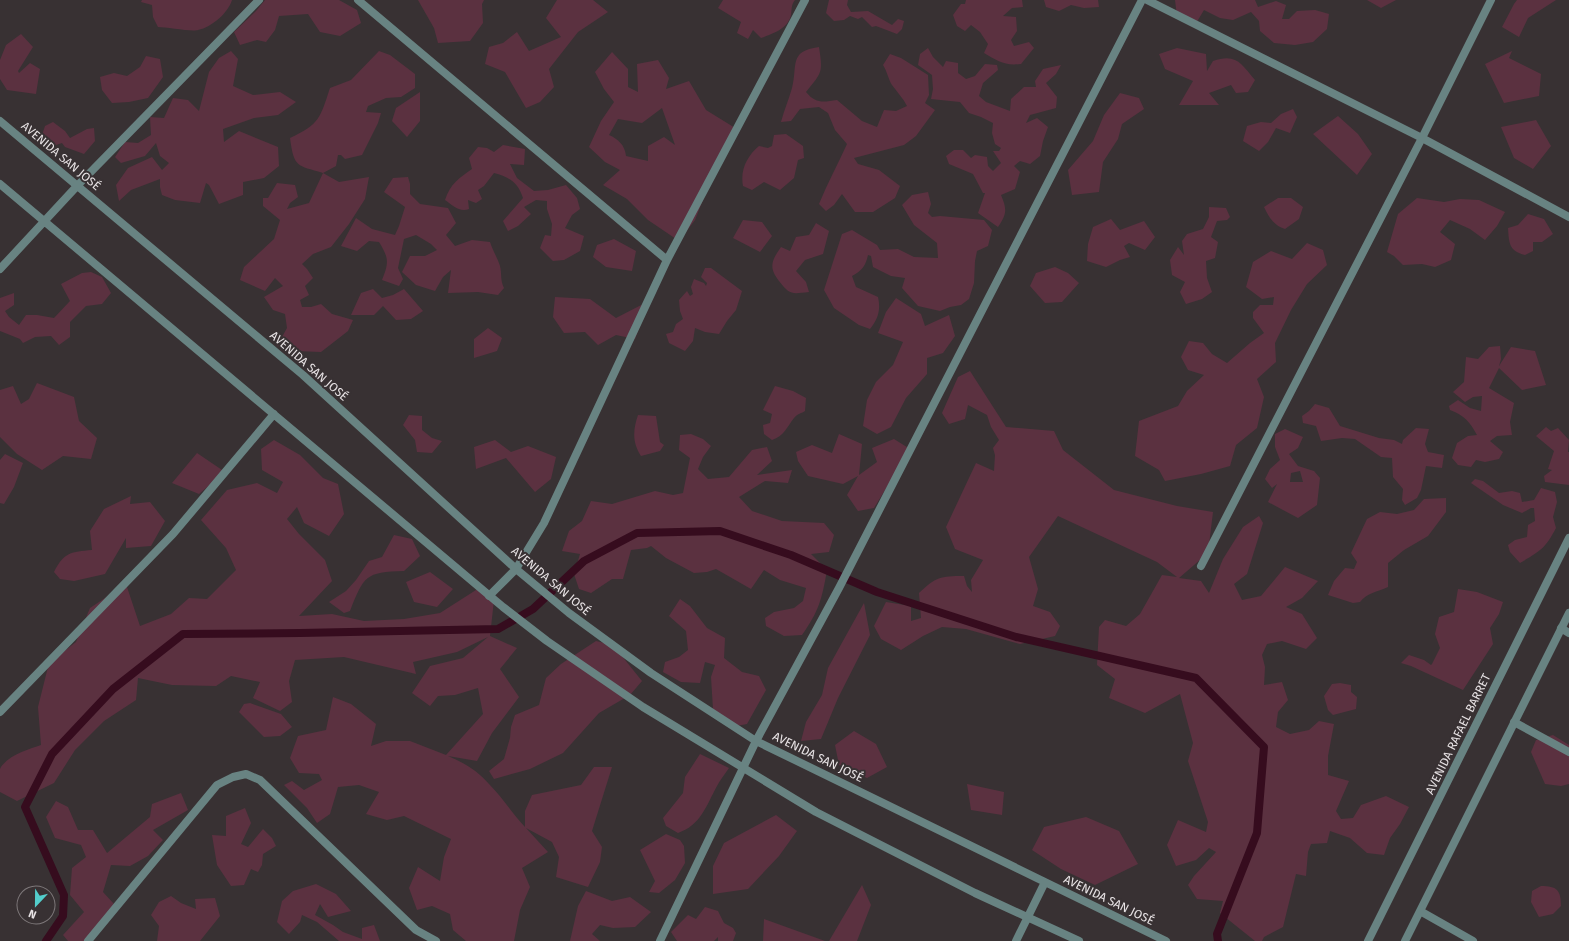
<svg xmlns="http://www.w3.org/2000/svg" width="1569" height="941" font-family="'Fira Sans',sans-serif">
<style>
.green{fill:#5b3140;fill-rule:evenodd}
.lines{fill:none;stroke-linecap:round;stroke-linejoin:round}
.stream{stroke:#360c1e;stroke-width:8}
.service{stroke:#688382;stroke-width:8}
.minor{stroke:#688382;stroke-width:8}
.labels{text-anchor:middle;stroke-width:4;stroke-linejoin:round;paint-order:stroke}
.street-label{font-size:12px;fill:#e8e3e5;stroke:#383133}
</style>
<rect width="100%" height="100%" fill="#383133"/>
<path class="green" d="M142,0h90c-4,13 -20,27 -34,30 -6,2 -32,-3 -40,-3l-5,-10 -1,-12 -11,-3z
M265,0h74l18,10 4,13 -21,13 -20,-4 -12,-18 -29,2 -4,14 -9,12 -9,-2 -17,5 -6,-13 22,-21z
M418,0h66l-2,4 1,19 -13,18 -32,2 -4,-15z
M557,0h36l15,12 -30,20 -29,37 5,18 -14,15 -14,6 -21,-36 -20,-8 4,-17 14,-4 14,-11 12,19 32,-14 -15,-19z
M723,0h72c-4,5 -3,9 -4,15 -3,14 -19,19 -30,23l-8,-8 -5,9 -11,-6 4,-11 -23,-14z
M829,0h19l-1,5 4,7 17,-1 24,14 6,-6 6,2 -2,8 -5,5 -21,-8 -4,1 -10,-10 -4,2 -8,-3 -6,4 -10,1 -8,-8z
M966,0h56l1,7 -11,1 -9,8 13,1 1,14 -6,9 3,6 15,-4 5,6 -13,16c-17,2 -23,-3 -37,-11l4,-9 -8,-12 -9,-7 -6,6 -8,-5 -4,-11 8,-11h4z
M1044,0h54l1,7 -15,1 -13,-3 -12,6 -13,-4z
M1175,0h80l3,7 18,-6 10,4 -4,14h7l8,-8 18,-1 14,4 -2,15 -14,13 -18,3 -21,-2 -14,-12 -1,-10 -8,-9 -18,8 -13,-2 -16,-8 -9,15 -18,-9z
M1367,0h29l-15,8z
M1517,0h39l-28,18 -9,19 -17,-10 12,-23z
M21,34l12,13 -15,24 1,2 11,-10 10,6 -4,25 -29,-4 -7,-11v-19l6,-15z
M819,47c4,26 3,25 -13,45 10,12 17,10 31,8l25,21 15,6 7,-17 12,1 11,-5c-4,-8 -10,-14 -15,-21 -3,-4 -5,-14 -9,-20l7,-11 11,4 27,17 1,20 -4,8 10,7 -19,26 -12,9 -50,13 4,6 21,6 21,16 -5,12 -22,14h-18l-13,-18 -8,11 -8,6 -7,-7c8,-20 19,-40 28,-60l-12,-14 -7,-17 -9,-6 -19,2 -9,12 -10,1c3,-12 8,-23 11,-34 6,-22 -4,-37 27,-41z
M928,48l5,9 10,10 3,-6 12,2v10l8,6 9,-3 10,-12 12,1 1,5 -15,13 -4,13 7,6 24,9 1,-12 13,-12h12l-1,-6 8,-12 18,-4 -5,9 -10,9 11,14 -1,11 -26,7 -4,8 11,-5 11,9 -5,14 -3,15 -10,8 -10,-3 -6,5 6,6 -5,17 -14,6c6,14 6,19 -3,32l-20,-14 7,-20h-2l-10,-19 -24,-10 -3,-8 8,-6h9l8,8 4,-3 12,2 1,9 5,5 8,-8 -8,-12h6l2,-3 -6,-4 -3,-11 1,-10 -12,-6 -12,-4 -9,-11 -29,-3 2,-10 -1,-14 -14,-10 2,-11z
M1177,48l29,6 1,17 6,-10c24,-8 28,3 42,19l-7,12 -12,1 -5,-8 -22,8 10,12h-40l14,-24 -28,-12 -6,-15z
M231,51l7,8 -5,27 20,9 27,-3 16,10 -18,13 -24,3 -31,11 1,13 15,-11 39,16 1,19 -15,12 -21,4v13l-24,9 -10,-19 -3,-2 -6,20 -25,-3 -13,-5 -2,-8v-8l-29,11 -12,11 -3,-16 12,-17 24,-11 10,13 7,-7 -9,-7 -4,-13 -11,13 -24,7 -6,-6 10,-15 13,1 13,-8 -1,-18 14,1 9,-20 15,2 11,11 10,-39 10,-14z
M379,51l11,4 25,19v14l-14,9 -15,1 -18,8 -2,6 15,1 -3,10 -16,32 -17,4 -4,-4h-3l-2,11 -13,7 16,9 30,-5 -4,22 -16,25 -18,23 -18,7 -11,10 5,5 6,9 -8,8 4,9 -9,5 2,7h9l10,-3 11,10 21,6 -5,11 -27,21 -25,-1 -19,-5 10,-18 -2,-14 -12,-4 -9,-13 19,-11 -8,-8 -10,13 -25,-11 4,-13 30,-28 6,-19 -17,-14v-8h5l9,-15 18,2 3,12 -8,6 -3,6 22,-6 14,-30c-26,-8 -29,-5 -33,-35 30,-14 30,-20 40,-50l21,-8z
M1512,51l-3,7 32,16 -2,22 -35,7 -19,-39z
M612,52l16,17v18l10,5 -1,-28 21,-4 11,18 -3,11 23,-8 17,29 34,21 -26,41 -19,48 -16,21 -31,-21 -21,-21 -24,-14 17,-15 -15,-8 -16,-15 12,-26 13,-19 -10,-13 -9,-17zM662,108l13,37 -11,-8 -16,9v15l-22,-5c-1,-11 -8,-17 -17,-21l9,-16 24,4z
M146,56l14,3 3,18 -15,21 -19,4 -17,1 -10,-13 -2,-13 14,-4 13,3 13,-9z
M420,92v29l-13,16 -15,-16 4,-13z
M1120,93l19,5 5,11 -22,15 -4,15 -15,23 -4,30 -27,3 -4,-25 25,-29 11,-26z
M1293,109l4,8 -7,16 -14,-5 -8,14 -9,9 -16,-10 4,-15 14,-4 10,1 10,-9z
M1338,116l20,18 14,20 -15,21 -44,-41z
M1536,120l15,26 -18,23 -19,-11 -13,-31z
M53,122l12,9 5,7 17,-9 7,-1 1,13 -11,13 -19,-7 -3,-4 -9,3 -11,-11 3,-9z
M786,134l17,12 1,12 -6,2 -4,18 -14,12 -16,-8 -12,8 -9,-4c-3,-16 4,-30 16,-40l9,2 4,-2 2,-11z
M503,145l22,4 -1,16 -14,-1 7,14 17,13 14,-1 18,-5 11,13 3,11 -8,6 -7,13 19,8 -4,15 -16,9 -11,1 -13,-13 5,-13 6,1 1,-12 -5,-15v-8l-11,-1 -12,7 7,7 -13,12 -10,5 -5,-10 20,-23c-5,-16 -14,-21 -29,-25l-10,13 -6,4 4,9 -6,4 -8,-3 1,9c-9,4 -17,-4 -24,-9 5,-16 14,-22 27,-31l-3,-11 9,-11 9,1 7,4z
M408,177l2,7v10l10,10 28,4 8,15 -10,12 9,11 17,-6 18,2c3,9 8,17 10,24 2,8 0,14 4,22l-6,7 -20,-3 -30,1 3,-23 -8,7 -8,14 -19,-6 -14,-13 8,-16h15l12,-6 -6,-6 -15,-9 -12,4 -6,29 5,11 -4,7 -17,-6c7,-17 7,-22 -3,-38l-10,-1 -12,10 -16,-5 15,-28 16,11 23,6 4,-9 6,-19 -21,-15 9,-14z
M928,192l3,12 -3,9 4,4 8,-1 44,4 8,10 -4,16 -11,5 -2,10 -1,22 -5,16 -8,6 -11,2 -10,4 -22,-5 -16,-18 3,-10 -14,-2 -18,-9 -2,-11 -3,-1c-2,10 -6,16 -16,21l4,11 22,10c3,13 0,22 -8,32l-11,-4 -25,-17 -10,-18 18,-56 10,-4 25,15 3,5 18,-1 16,8 24,1 -1,-15 -23,-18 -12,-20 10,-10z
M1278,198h13l12,9 -4,12 -14,10c-12,-4 -16,-12 -21,-22z
M1417,198l27,4 16,-3 19,1 26,12 -8,14 -12,14 -15,-11 -20,-9 -10,12 15,12 -4,16 -16,7 -13,-3 -19,1 -9,-9 -7,-4 11,-38z
M1209,207l17,1 4,9 -3,3 -10,1 -6,16 7,5 -3,16 -9,3 1,17 5,14 -10,7 -16,5 -6,-12 5,-10 -13,-7 -2,-15 8,-13 6,8 -2,-14 5,-7 16,-5 6,-12z
M1528,214l16,5 9,15 -11,8h-9v9l-8,4c-16,-4 -16,-12 -17,-27l10,-3z
M1111,219l9,11 24,-9 11,16 -10,13 -16,-7 -5,3 6,11 -10,3 -14,7 -19,-6 1,-17 5,-17z
M743,220l19,2 10,14 -12,16 -27,-14z
M816,223l13,8 -6,23 -18,6 -9,11 10,11 3,10c-18,2 -19,3 -30,-11 -11,-14 -7,-21 2,-34l9,4 6,-14 13,-2z
M614,239l22,12 -4,20 -26,-4 -13,-10 4,-12z
M1307,243l16,7 4,15 -20,19 -16,26 -16,33 1,19 -19,17 7,18 -7,31 -21,17 -6,21 -29,8 -36,7 -6,-11 -24,-14 4,-35 39,-15 9,-15 17,-16 -16,-5 -7,-13 8,-16 14,2 9,11 15,9 23,-20 14,-10 -11,-15v-6l7,-7h13l1,-8 -12,2 -16,-12 7,-25 18,-11 21,8z
M1055,267l13,6 11,10 -17,19 -17,1 -15,-17 6,-13z
M705,268h6l31,23 -6,19 -9,11 -8,13 -14,-2 -10,-4 -2,13 -8,10 -16,-8 -3,-9 7,-2 3,-8 7,-5 -3,-8 -1,-11 8,-9 3,5 3,-2 -2,-7 3,-8 10,4 2,3 1,-3 -6,-6z
M91,272l11,5 9,16 -9,11 -16,2 -16,16v15l-11,8 -8,-9 -16,1 -12,6 -3,-4 -20,-8v-33l14,-5v12l-9,6 4,6 10,8 7,-10h11l17,3 16,-17 -9,-17 21,-11z
M373,289l9,9 11,-3 11,-6 19,22 -12,8 -15,1 -13,-14 -9,9h-23l10,-22z
M555,297l35,2 26,19 33,-17 -14,38 -19,-4 -18,10 -13,-13 -21,1 -11,-16z
M896,298l25,16 4,12 24,-11 6,21 -12,17 -16,5v16l-21,24 -15,29 -14,7 -14,-8 4,-26 9,-18 17,-17 10,-23 -25,-9 8,-21z
M488,328l14,10 -5,13 -23,7v-19z
M1500,346l1,13 -2,7 12,-19 24,4 11,34 -24,5 -23,-22 -10,20 25,15 -4,19 2,13 -15,1 -7,5 13,11 -4,7 -14,3 -9,-2 -5,7 -13,-2 -6,-7 5,-15 11,-7 9,-1c-7,-13 -13,-20 -27,-25l-1,-4 9,-6 12,8 11,3 1,-15 -9,1 -8,5 -12,-10 11,-10 2,-25 12,2 11,-12z
M970,371l36,56 48,4 9,19 51,40 63,16 36,6 -5,41 -29,25 22,3 8,12 14,-34 20,-32 16,-11 4,7 -16,51 -13,10 8,16 19,-4 24,-29 33,14 -16,17 -16,9 16,7 15,24 -11,11 -24,-8 -15,3 -5,11 3,12 -1,18 18,-3 6,18 -10,12 -2,15 14,7 19,-4 10,-9 15,3 -6,32v19l21,6 -13,30 5,8 12,-1 8,-13 25,-9 23,11 -9,17 -10,14 -6,17 -17,-2 -17,-15 -20,-7 -3,12 -16,1 -3,8 -2,24 -10,-2 -13,53 -19,10 -2,4h-7l-35,-28 3,-12 -26,-2 -9,-14 6,-9 22,-24 -7,-4 -13,12 -20,6 -9,-21 11,-25 28,12 2,-10 -20,-61 5,-18 -13,-49 -35,19 -36,-15 6,-19 -18,-14 2,-38 6,-7 21,6 14,-12 22,-39 15,2 -20,-15 -99,-46 -29,41 9,32 -5,17 17,6 10,14 -5,10 -35,8 -54,-15 -24,-2 -19,9 -22,14 -20,-11 -7,-13 12,-24 25,4v15l10,-3 -2,-25c17,-16 21,-17 45,-17l3,10 5,6 -1,-12 12,-20 -28,-11 -9,-22 30,-64 18,8 1,-16 -2,-7 6,-8 -8,-13 -4,-12 -19,-10 -3,14 -16,5 -7,-11 16,-36z
M37,383l37,14 5,24 18,17 -6,21 -28,-3 -21,14 -25,-16 -17,-17v-47l13,-4 8,18 8,-5z
M775,386l18,5 13,7 -1,13c-3,2 -8,3 -11,7 -7,9 -10,18 -22,22l-8,-6 -1,-9 7,-2 2,-9 -9,-4z
M1315,404l14,4 11,18 39,12 15,2 8,4 1,-4 13,-12 13,1 -4,15 3,8 16,3 -2,13 -16,-2 -5,24 -4,8 -12,7 -3,-5 1,-11 -10,-12 -1,-19 -11,-1 -26,-18 -13,-1 -21,3 -5,-15 -13,-3 -1,-7 7,-5z
M409,415l13,1v14l10,8 10,3 -10,12 -15,-1 -2,-12 -12,-15z
M638,415l18,1 4,26 4,3 -4,6 -19,5c-9,-14 -8,-26 -3,-41z
M1546,427l5,4 7,-3 11,12 -1,12h1v33l-24,-3 -1,-6 8,-6 -4,-1 6,-18 -18,-15z
M1285,429l18,8 -5,11 -9,6 9,12 16,5 6,7 -3,27 -19,13 -30,-16 9,-18 -5,4 -7,-9 5,-10 10,-9 -5,-13v-13zM1300,471l3,11h-13l1,-9z
M691,434l12,5 8,7 -8,11 -5,12 10,10 21,-2 23,-27 15,-3 5,14 -15,14 35,-5 -4,13 -23,-2 -26,16 13,14 30,10 42,2 10,12 -5,17 -18,2 16,16c-5,29 -8,41 -25,65l-18,1 -18,-10 -1,-8 9,-6 20,-4 9,-7 3,-13 -26,-8 -16,-10 -13,19 -35,-20 -9,3 -13,1 -28,-15 -15,-12 -4,2 -16,2 -8,29h-11l-21,14 -12,-4 -5,-15 6,-20 -18,-3 7,-20 13,-10 9,-20 21,3 43,-13 18,4 10,-2 7,-35 -11,-8 1,-15z
M839,434l23,10 -3,31 18,-13 -5,-14 22,-9 16,10 -36,59 -16,3 -11,-16 11,-19 -15,8 -35,-8 -10,-15 -2,-9 16,-7 20,8z
M274,440l26,15 23,23 15,6 6,30 -15,22 -25,-13 -7,-16 -10,12 12,15 26,26 7,21 -33,35 33,-2 32,7 40,-2 36,-6 36,-23 19,1 -5,45 27,12 -17,21 19,28 -27,36 -15,28 -29,-5c15,6 30,15 41,28 13,13 23,29 36,43v-16l7,-16 49,-10 13,-18h18l-20,64 10,16 -2,15 -12,25 -32,-10 3,-20 -7,-15 -26,-14 22,24 -26,16 8,19 -10,23 -6,31h-48l-13,-11 -3,-16 -18,-8 -15,4 -8,-22 9,-21 22,14 4,-24 7,-18 -47,-23 -17,4 -21,-6 13,-22 -20,-7 -21,2 -8,27 -13,9 -10,-15 -23,-23 8,-4 12,9 18,-10 -3,-6 -20,-1 -9,-15 8,-22 28,-6 7,-33 18,7 25,20 -5,22 15,-5h24l36,14 37,-41 -5,-26 -23,7 -17,1 -8,10 -18,-13 18,-27 33,-8 25,-21 -31,15 -44,10 3,12 -72,-17 -49,3 -6,21 3,21 -12,9 -27,-13 7,-16 -29,-6 -15,10 -44,-1 -34,-7 -2,22 -32,21 -29,29 -21,33 -37,18 -17,-9c0,-7 0,-17 0,-23 6,-13 29,-20 41,-24l-3,-38 11,-44 27,-21 14,-34 36,-24 14,42 31,-12 18,-16 18,1 29,-29 -10,-22 -25,-28 26,-30 30,-7 20,10 6,-11 -21,-12 -1,-21z
M495,440l16,12 17,-6 28,11 -5,22 -16,13 -29,-34 -30,11 -2,-22z
M197,453l28,19 -26,22 -27,-11z
M5,454l18,9 -9,24 -10,17 -4,-1v-43z
M1475,479l8,2 16,12 13,-2 8,2 2,9 12,-2 7,-12 14,4 2,10 -4,15 3,11c-11,21 -16,23 -36,35l-10,-11 -2,-7 7,-5 12,-3 1,-12 7,-4 -1,-13h-3l-9,5 -19,-8 -32,-22z
M131,496l-1,8 20,-2 15,19 -14,25 -25,2v-10l-21,36 -31,7 -14,-2 -6,-7c10,-20 17,-20 38,-22l-2,-19 14,-22z
M1446,498v14l-18,24 -24,14 -16,13v24c-11,5 -21,6 -28,15l-7,1 -25,-8 6,-14 11,-13 9,1 3,-7 -6,-9 16,-34 13,-7 17,2 17,-4 10,-11z
M394,535l18,4 8,17 -16,15c-39,1 -40,5 -54,40l-6,2 -15,-11 17,-11 10,-11 13,-19 13,-4z
M430,572l23,17 -16,18 -23,-5 -8,-20z
M1458,589l19,3 26,10 -4,12 -9,14 3,16 -30,46 -52,-24 -10,-3 8,-8 15,5 7,5 1,-1 8,-16 -5,-14 4,-17 15,-5z
M680,599l10,7 17,22 18,10 -1,20 18,14 17,4 7,14 -19,34 -16,3 -18,-18 -2,-32 4,-12 -10,-3 -5,21 -19,-1 -18,-10 2,-10 14,-5 9,-7 -2,-19 -17,-15z
M864,603l6,32 -32,63 -17,41 -20,2 5,-19 16,-27 6,-27z
M596,641l17,4 29,36 -12,14 -31,18 -36,40 -33,16 -36,10 -5,-8 15,-12 6,-21 1,-11 4,-12 24,-10 7,-27 15,-14z
M1340,683l11,2v7l6,5 -1,12 -23,6 -5,-5 -4,-14 8,-12z
M250,703l31,11 11,13 -12,9 -16,1 -25,-25 5,-8z
M854,731l22,13 11,23 -20,11 -28,-13 -4,-20z
M1553,735l16,10v39l-8,2 -16,-2 -14,-32 5,-12z
M700,754l29,14c-4,6 -9,12 -12,18 -11,20 -16,39 -39,47l-12,-7 -3,-8 20,-25 2,-16z
M967,784l37,8 -2,23 -31,-5z
M181,793l7,17 -35,20 10,10 -15,16 -18,10 -19,-1 -8,27 11,12 -9,20 -21,17h-16l-5,-6 21,-23 -14,-17 2,-27 14,-11 -5,-12 -26,-7 -9,-21 10,-16 12,6 10,23h15l14,23 43,-36 2,-13z
M245,808l6,15 -10,21 7,3 15,-18 9,9 4,8 -13,8 -1,11 -4,7 -7,-3 -7,16 -13,1 -14,-21 -5,-30 14,1v-20z
M776,815l21,16 -18,25 -31,33 -35,5v-28l11,-23z
M1086,817l33,14 19,33 -43,21 -34,-16 -29,-19 12,-23z
M666,834l14,6 4,6 1,17 -10,17 -16,13 -10,-1 6,-11 -15,-31z
M316,884l20,10 15,17 -23,6 -8,-13 -5,11 18,10 10,7 19,7v-11l12,-3 6,16h-41l-22,-19 -15,-7 -2,7 -11,12 -12,-12 5,-21 11,-10z
M862,885l9,20 -14,36h-28z
M1541,886c16,0 20,4 20,20l-8,8 -14,3 -8,-15 1,-11z
M586,891l26,10 18,-4 21,15 -16,15 -22,1 -13,-3 -8,9 8,7h-30l8,-35z
M171,896l10,7 15,6 -1,-10 20,-1 5,18 -20,25h-43l2,-15 -8,-11 8,-13z
M705,907l13,4 6,12 9,5 3,5 -3,8h-15v-4l-4,4h-37l-6,-9 17,-17 8,4z
M764,919l61,22h-62z"/>
<g class="lines">
<path class="stream" d="M46,941l17,-25 1,-21 -39,-88 27,-53 61,-65 70,-55 117,-1 198,-4 35,-20 51,-48 53,-28 83,-2 71,24 86,37 139,45 180,41 68,69 -7,86 -40,101 1,7"/>
<path class="service" d="M1561,628l8,5"/>
<path class="minor" d="M358,0l309,260
M1147,0l275,138 147,79
M0,121l303,254 213,194 53,44 82,60 105,68 410,200
M0,184l503,423 44,34 96,66 173,105 159,81 104,48
M0,269l77,-83 182,-186
M1201,566l221,-428 69,-138
M489,596l27,-27 28,-46 123,-263 138,-260
M0,712l173,-178 101,-120
M1514,722l55,30
M1420,911l53,30
M88,941l129,-156 16,-8 13,-3 14,6 156,150 20,11
M660,941l96,-200 83,-153 303,-588
M1016,941l29,-59
M1368,941l201,-403
M1405,941l164,-328"/>
</g>
<g class="labels">
<g class="street-label">
<text transform="translate(61 156) rotate(40)" y="4">AVENIDA SAN JOSÉ</text>
<text transform="translate(309 366) rotate(41)" y="4">AVENIDA SAN JOSÉ</text>
<text transform="translate(551 581) rotate(40)" y="4">AVENIDA SAN JOSÉ</text>
<text transform="translate(1458 734) rotate(-64)" y="4">AVENIDA RAFAEL BARRET</text>
<text transform="translate(818 757) rotate(26)" y="4">AVENIDA SAN JOSÉ</text>
<text transform="translate(1109 900) rotate(26)" y="4">AVENIDA SAN JOSÉ</text>
</g>
</g>
<g transform="translate(36 905) rotate(202)"><circle r="19" fill="#383133" stroke="#7e787a"/>
<path d="M0-3L7 15L0 10L-7 15Z" fill="#53cdcb"/>
<text y="-6" font-size="11" font-weight="bold" text-anchor="middle" fill="#e8e3e5">N</text>
</g>
</svg>
